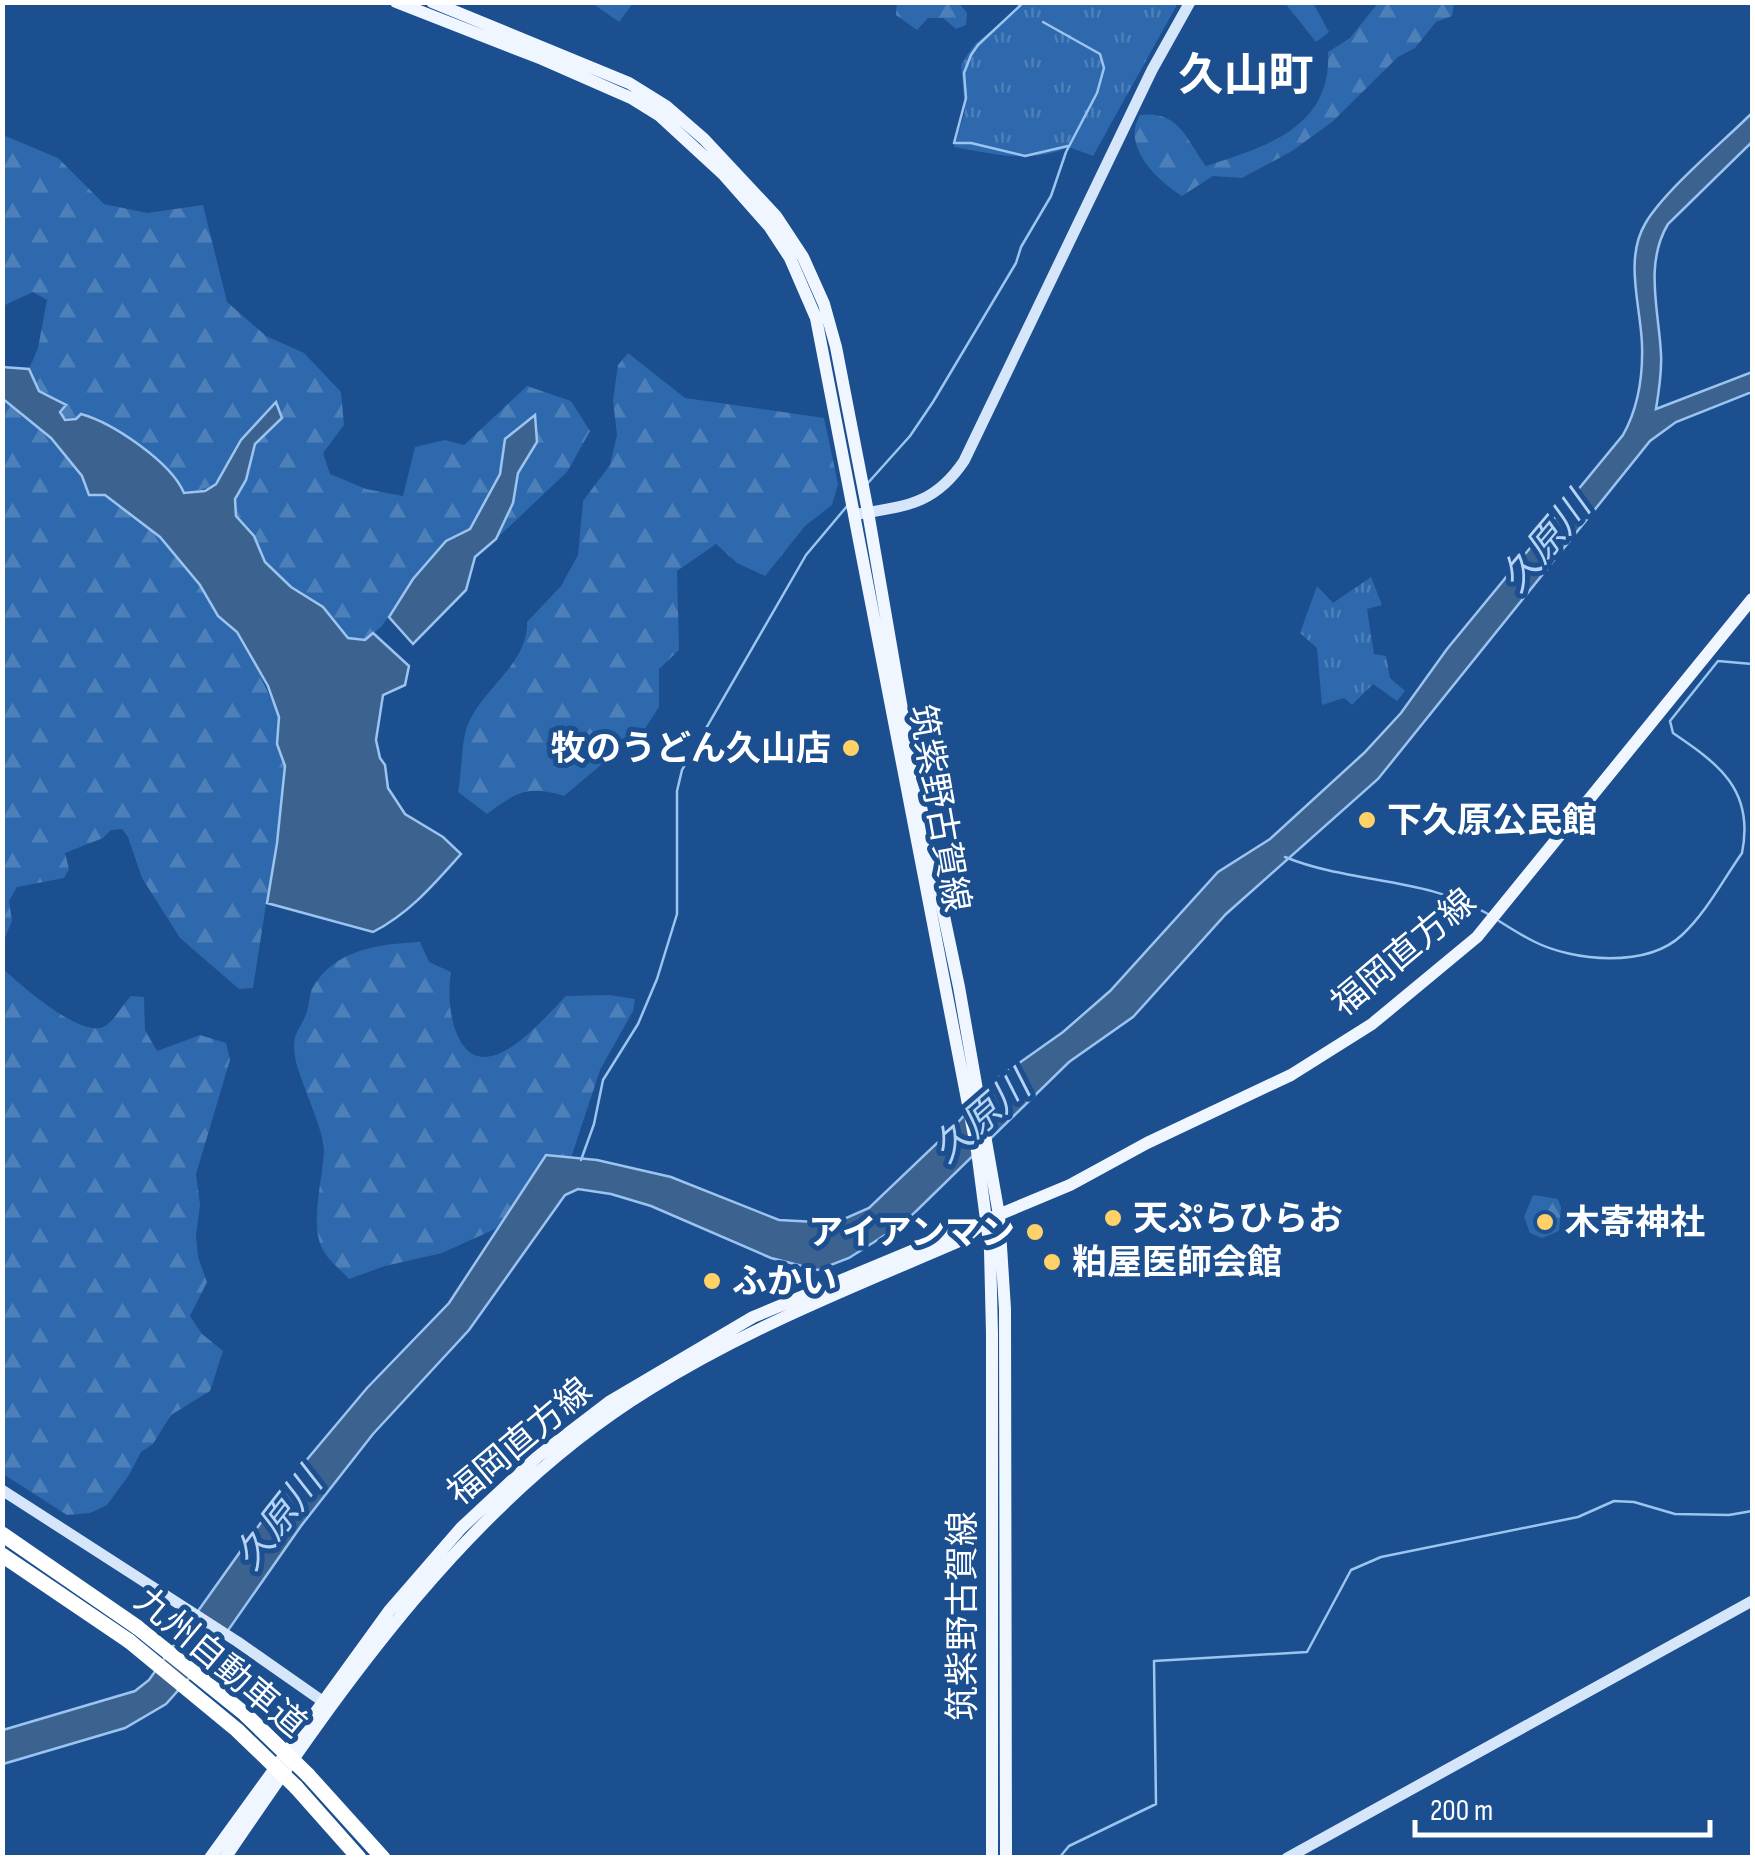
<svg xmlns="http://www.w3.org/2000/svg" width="1755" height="1860" font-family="'Sofia Sans Condensed','Noto Sans JP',sans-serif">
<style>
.forest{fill:url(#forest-firs)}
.park{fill:url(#park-tufts)}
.pitch{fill:#2e69ad}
.water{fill:#3c6290;stroke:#9cc4f0;stroke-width:2.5}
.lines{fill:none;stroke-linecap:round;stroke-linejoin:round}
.stream{stroke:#9cc4f0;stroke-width:2.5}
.secondary{stroke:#d6e6fa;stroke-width:11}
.primary{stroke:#f0f6ff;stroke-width:12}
.highway{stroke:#fff;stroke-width:15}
.highway-bridge{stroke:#fff;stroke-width:15}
.poi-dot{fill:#ffd166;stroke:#1b4f8f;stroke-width:4}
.labels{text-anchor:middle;stroke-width:10;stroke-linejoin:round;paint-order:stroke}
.poi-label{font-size:35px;font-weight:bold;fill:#fff;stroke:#1b4f8f;text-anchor:start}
.street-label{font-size:35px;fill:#fff;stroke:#1b4f8f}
.water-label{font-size:38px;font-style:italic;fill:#b5d3f5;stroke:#1b4f8f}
.district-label{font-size:45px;font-weight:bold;fill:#fff;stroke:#1b4f8f}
</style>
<defs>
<pattern id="forest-firs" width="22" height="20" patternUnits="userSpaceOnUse" patternTransform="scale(2.5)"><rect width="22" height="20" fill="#2e69ad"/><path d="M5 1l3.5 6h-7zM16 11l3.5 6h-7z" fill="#4d80b9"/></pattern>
<pattern id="park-tufts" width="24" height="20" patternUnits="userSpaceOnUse" patternTransform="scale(2.5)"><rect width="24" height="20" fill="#2e69ad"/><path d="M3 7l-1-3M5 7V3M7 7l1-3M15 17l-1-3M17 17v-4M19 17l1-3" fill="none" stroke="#4d80b9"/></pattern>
</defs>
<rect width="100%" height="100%" fill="#1b4f8f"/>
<path class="forest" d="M897,3h62l8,10 -1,12 -10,4 -13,-11h-15l-11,12 -21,-15z
M1285,3h28l16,29 -13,10z
M1378,3h76l-2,13 -16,6 -21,26 -17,9 -66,65 -40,29 -50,27 -29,-2 -31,20c-25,-16 -61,-50 -42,-81 40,-5 46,25 66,51 60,-19 126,-39 122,-114l22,-14z
M3,135l55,23 46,46 43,9 56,-8 24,97 39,34 38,17 37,39 3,33 -21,28 7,21 36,15 37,7 12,-49 30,-7 19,5 63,-59 44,15 19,30 -23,41 -71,67 17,-36 5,-30 19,-31 -31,-3 -6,35 -30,55 -24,12 -33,38 -31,47 -17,14 -17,-2 -25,-31 -32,-20 -26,-25 -11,-26 -18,-20 -1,-17 11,-19 9,-36 26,-26c-12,7 -33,14 -41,25 -21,28 -14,46 -56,50 -11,-30 -72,-71 -103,-79l-5,5 -11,2 -5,-9 6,-7 -27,-14 -10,-22 9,-21 9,-48 -14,-8 -30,14z
M628,353l57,45 139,20 14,66 -6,21 -27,21 -40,50 -28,-13 -21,-19 -39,27 2,79 -20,19v38l-13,20 -82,69c-37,-11 -47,-4 -77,18l-29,-22c4,-19 3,-55 11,-70 15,-34 60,-60 58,-100l34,-36 17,-31 5,-54 27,-36 7,-30 -4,-35 5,-35z
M3,399c23,19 77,56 81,87l21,9 55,42 40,48 18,31 19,16 12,18 30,67 -2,27 8,22 -1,23 -31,199 -14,1 -59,-51 -38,-60 -14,-41 -6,-8 -11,1 -8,8 -38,15 4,16 -5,9 -47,9 -8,14 3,20 -9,21z
M420,942l9,20 22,10c-3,23 -2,50 10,70 27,45 83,-24 105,-46l43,-1 26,4 -2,12 -33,59 -28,85 -11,14 -66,60 -53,24 -57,13 -36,13c-8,-9 -20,-18 -26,-29 -14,-25 0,-72 1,-99 0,-21 -22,-65 -28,-89 -6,-27 2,-28 11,-50 2,-7 2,-16 5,-23 22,-40 67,-45 108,-47z
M3,969c17,15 79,71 102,57 9,-5 18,-22 26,-30l13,1 1,33 12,21 43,-16 26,8 4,17 -34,114 4,31 -4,30 2,22 9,25 -17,34 12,18 21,17 -13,40 -39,24 -18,29 -12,8 -12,23 -22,30 -17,8 -23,2 -64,-41z
M1533,1195l25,4 3,8 -2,24 -17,7 -12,-5 -6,-16z"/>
<path class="park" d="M1027,2l151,1 -85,153 -24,-9c-39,17 -75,7 -115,0l11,-36 -4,-47 14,-20z
M1371,577l11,28 -15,4 7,45 12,2 4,22 15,13 -8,10 -24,-17 -21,21 -8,-7 -22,7 -5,-57 -17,-15 17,-47 16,17z"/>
<path class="pitch" d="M592,3h41l-14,19z"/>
<path class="water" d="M1752,113v29l-84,82c-24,40 -9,87 -7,130 1,19 -2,37 -5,55l96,-37v20l-76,30 -26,19 -272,338 -152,135 -93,103 -64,45 -165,161 -55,35 -31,12 -47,-12 -120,-52 -40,-12 -33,-5 -13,6 -96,135 -96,104 -72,92 -86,123 -49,55 -41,24 -122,36v-34l132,-39 14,-11 150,-211 68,-81 82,-85 97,-148 51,5 74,17 108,43 56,3 34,-15 85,-81 41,-47 68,-48 47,-41 108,-119 52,-33 94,-86 37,-40 46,-64 176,-214c15,-27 20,-59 19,-90 -1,-38 -18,-85 3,-121 19,-33 78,-82 107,-111z
M2,367l27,2 10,22 27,14 -6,7 5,8 11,-1 5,-5c32,9 90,48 103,79l21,-2 11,-7 25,-44 35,-38 6,16 -27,26 -9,36 -11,19 1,17 18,20 11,26 26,25 32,20 25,31 17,2 8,-7 36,33 -4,19 -22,10 -7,45 4,18 5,7 3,23 17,26 38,23 18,17c-27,30 -51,59 -88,78l-106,-29 10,-60 8,-77 -8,-22 2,-27 -11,-31 -31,-54 -19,-16 -18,-31 -40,-48 -55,-42h-16l-7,-19 -31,-38 -48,-39z
M535,415l2,27 -19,31 -5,30 -17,36 -21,18 -9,33 -53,54 -24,-27 24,-38 33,-38 24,-12 30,-55 5,-35z"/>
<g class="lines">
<path class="stream" d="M1024,2l-46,43 -7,10 -7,18 2,25 -12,45h17l54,13 43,-10
M867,484l43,-48 23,-34 83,-139 5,-16 30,-51 15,-44 31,-59 7,-25 -4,-14 -57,-32
M1285,857c66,27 141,20 203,57
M1499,921c11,7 22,14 34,20 41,21 114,27 149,-6 24,-22 41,-55 60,-82 13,-64 -25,-90 -69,-120l-3,-12 48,-60 34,3
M581,1160l13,-36 9,-44 35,-56 19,-45 20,-65v-123l5,-21 124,-215 42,-50
M1059,1858l10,-12 87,-42 -2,-143 153,-9 44,-82 30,-13 197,-40 36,-16 20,1 41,12 54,1 23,-4"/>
<path class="secondary" d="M859,514c48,-8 76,-10 105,-53l188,-391 38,-68
M2,1490l236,152 90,63
M1287,1858l465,-257"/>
<path class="primary" d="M396,2l146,57 89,39 29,18 63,58 46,52 21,32 26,60 161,833 13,99 2,83v525
M432,2l197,81 37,23 38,33 72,77 27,41 21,47 12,43 32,165 41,238 50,237 40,228 6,94 1,549
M210,1858l179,-247 72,-83 76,-71 72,-55 144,-85 317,-132 77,-42 144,-68 81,-51 105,-87 275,-338
M225,1858c118,-173 243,-357 425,-469 99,-62 208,-104 314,-150l17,-15"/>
<path class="highway" d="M2,1534l135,93
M2,1555l127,86
M308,1775l75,83
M296,1787l63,71"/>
<path class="highway-bridge" d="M137,1627l108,87 63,61
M129,1641l108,89 59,57"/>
</g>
<g class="poi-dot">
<circle cx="851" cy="748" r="10"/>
<circle cx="1367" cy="820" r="10"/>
<circle cx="1113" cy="1218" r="10"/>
<circle cx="1545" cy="1222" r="10"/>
<circle cx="1035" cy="1232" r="10"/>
<circle cx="1052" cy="1262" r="10"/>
<circle cx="712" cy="1281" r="10"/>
</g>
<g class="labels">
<g class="poi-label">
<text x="831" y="760" text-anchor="end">牧のうどん久山店</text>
<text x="1387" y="832">下久原公民館</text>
<text x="1133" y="1230">天ぷらひらお</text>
<text x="1565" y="1234">木寄神社</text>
<text x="1015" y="1244" text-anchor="end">アイアンマン</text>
<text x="1072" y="1274">粕屋医師会館</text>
<text x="732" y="1293">ふかい</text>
</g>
<g class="street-label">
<text transform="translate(940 808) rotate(80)" y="12">筑紫野古賀線</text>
<text transform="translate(1403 952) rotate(-40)" y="12">福岡直方線</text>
<text transform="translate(519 1441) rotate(-40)" y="12">福岡直方線</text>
<text transform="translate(962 1616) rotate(-90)" y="12">筑紫野古賀線</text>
<text transform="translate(221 1662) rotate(40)" y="12">九州自動車道</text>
</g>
<g class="water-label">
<text transform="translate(1545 542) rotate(-50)" y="13">久原川</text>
<text transform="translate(981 1117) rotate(-41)" y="13">久原川</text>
<text transform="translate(278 1519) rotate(-52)" y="13">久原川</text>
</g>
<g class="district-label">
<text x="1246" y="90">久山町</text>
</g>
</g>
<rect width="1755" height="1860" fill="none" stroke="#ffffff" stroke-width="10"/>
<path d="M1415 1820v15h295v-15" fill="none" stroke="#ffffff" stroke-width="5"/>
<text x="1430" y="1820" font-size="30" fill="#ffffff" stroke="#1b4f8f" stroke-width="8" paint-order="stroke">200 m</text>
</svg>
